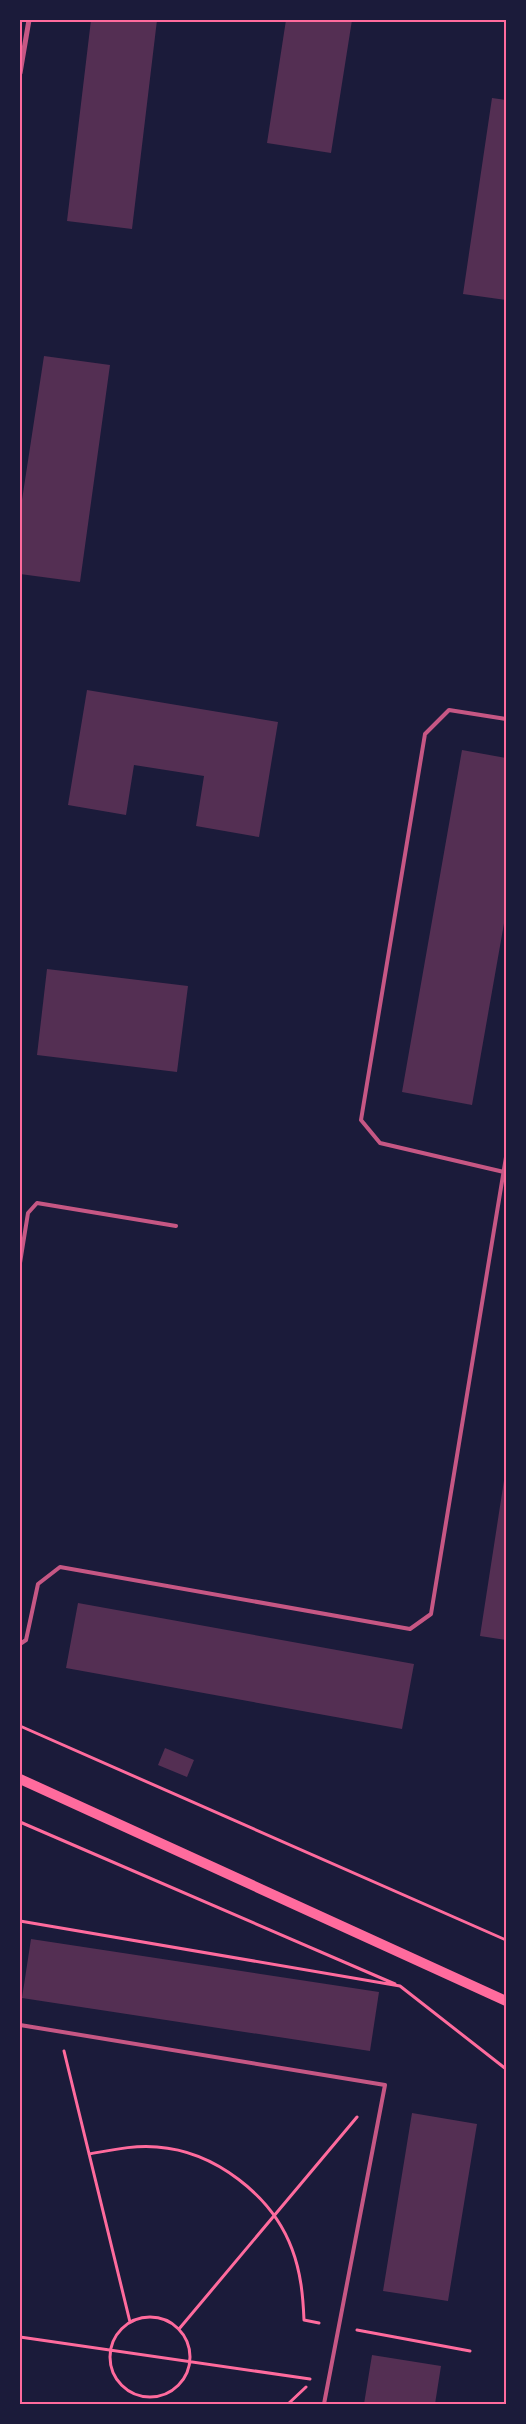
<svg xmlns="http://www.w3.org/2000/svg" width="526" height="2424" font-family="Arial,sans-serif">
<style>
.building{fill:#542f53}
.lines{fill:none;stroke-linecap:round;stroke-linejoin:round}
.path{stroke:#ff6b9d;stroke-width:3}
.service{stroke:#c65784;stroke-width:4}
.minor{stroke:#c65784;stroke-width:5}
.secondary{stroke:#ff6b9d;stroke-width:10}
.neatline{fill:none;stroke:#ff6b9d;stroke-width:2}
</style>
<rect width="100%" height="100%" fill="#1b1b3a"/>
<path class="building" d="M91,20h66l-25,209 -65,-8z
M286,20h66l-21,133 -64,-10z
M492,98l14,2v200l-43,-6z
M44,356l66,9 -30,217 -60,-8v-61z
M87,690l191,32 -19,115 -63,-11 8,-50 -70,-11 -8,50 -58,-10z
M462,750l44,8v154l-34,193 -70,-13z
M47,969l141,17 -11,86 -140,-17z
M505,1474h1v166l-26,-4z
M78,1603l336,61 -12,65 -336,-61z
M165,1748l29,12 -7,17 -29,-12z
M31,1939l348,53 -9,59 -348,-53z
M412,2113l65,11 -29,177 -65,-10z
M372,2355l69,11 -6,38h-71z"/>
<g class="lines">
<path class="path" d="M20,1726l486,214
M20,1822l375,162
M20,1921l380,65 106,83
M64,2051l66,271
M89,2154c23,-4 44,-9 68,-7 57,4 115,48 135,102 9,24 11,47 12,71l15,3
M110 2357a40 40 0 1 1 80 0a40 40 0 1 1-80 0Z
M179,2329l178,-212
M357,2330l113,21
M20,2337l290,42
M288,2404l18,-17"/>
<path class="service" d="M504,1172l-124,-29 -19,-23 64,-386 24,-24 57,9
M20,1263l8,-50 9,-10 139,23
M20,1644l6,-4 12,-56 22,-17 350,62 21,-15 75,-457
M20,2025l365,60 -61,319"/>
<path class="minor" d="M20,73l9,-53"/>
<path class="secondary" d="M20,1779l486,222"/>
</g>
<rect width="526" height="2424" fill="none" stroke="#1b1b3a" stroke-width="42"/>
<rect x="21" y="21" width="484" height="2382" class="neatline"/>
</svg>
